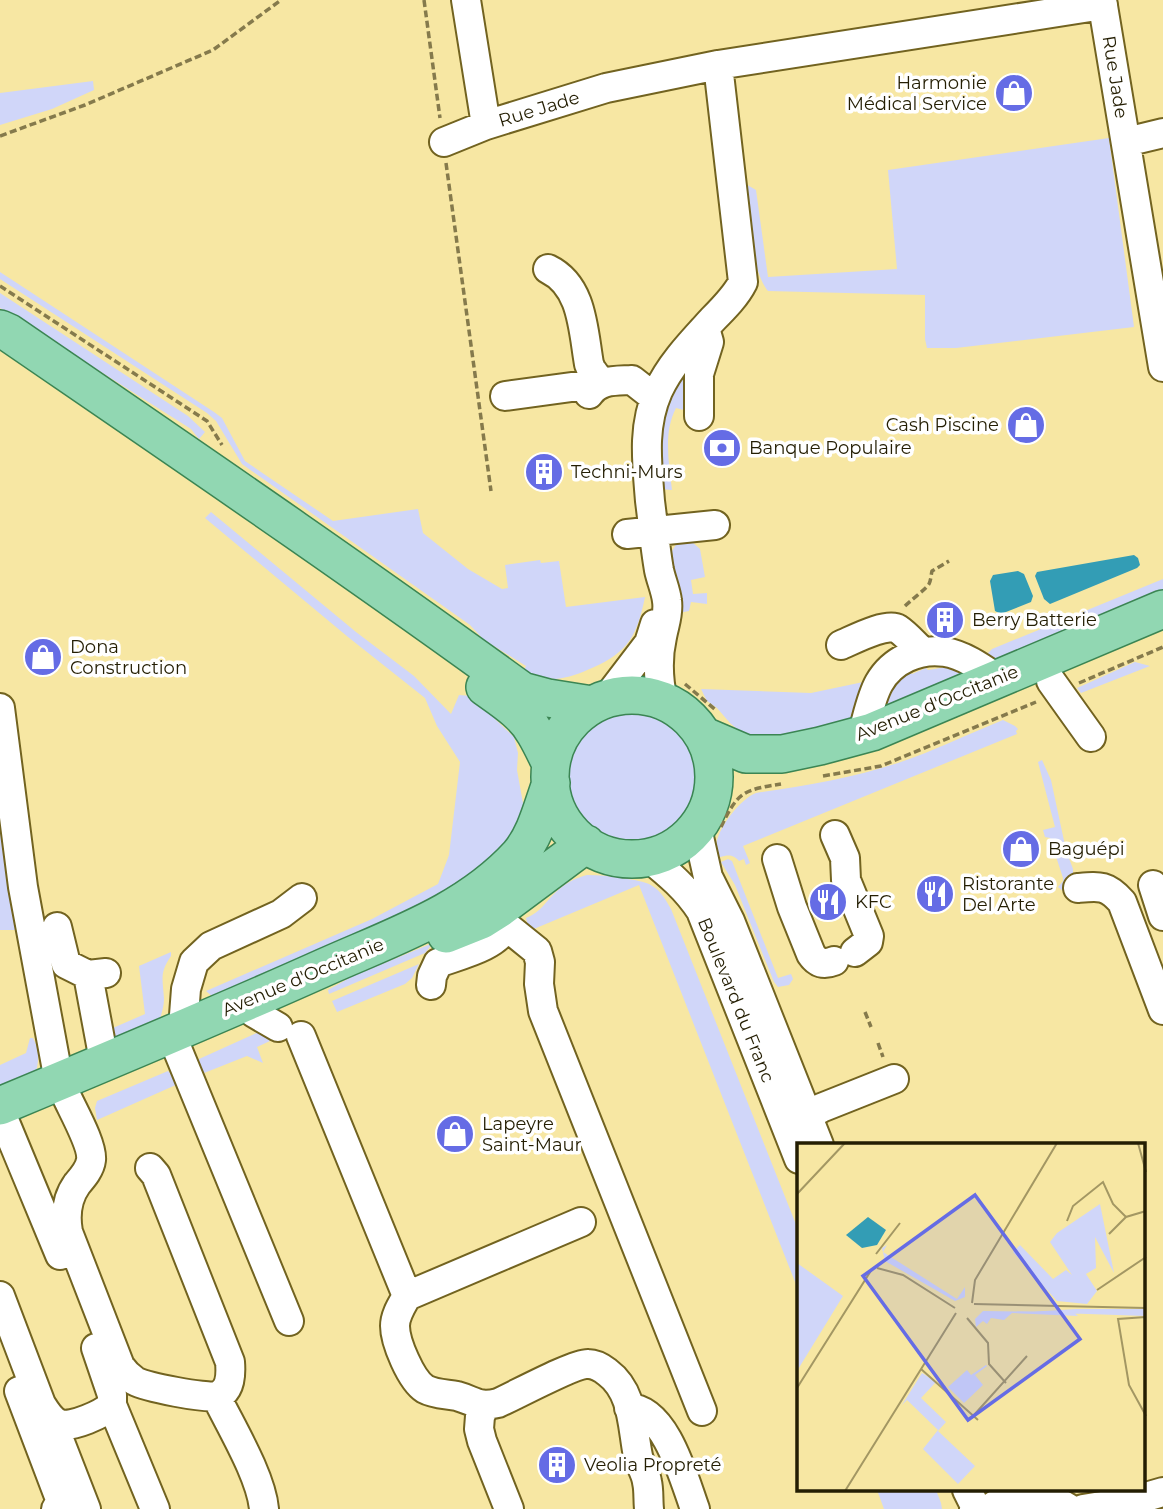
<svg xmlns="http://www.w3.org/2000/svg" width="1163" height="1509" font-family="Montserrat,sans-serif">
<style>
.green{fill:#d0d6f9}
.water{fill:#339db5}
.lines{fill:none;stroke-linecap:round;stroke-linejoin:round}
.minor-casing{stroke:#726320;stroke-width:32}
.major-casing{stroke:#3b8553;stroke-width:40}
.path{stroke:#857a4c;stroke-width:3.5;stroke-dasharray:7 3.5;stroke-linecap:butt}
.minor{stroke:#fff;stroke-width:28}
.major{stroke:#91d7b2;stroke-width:37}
.labels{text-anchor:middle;stroke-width:7;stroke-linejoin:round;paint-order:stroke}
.street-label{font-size:18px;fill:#241e03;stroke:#fff}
.poi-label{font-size:18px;fill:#241e03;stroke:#fff;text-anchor:start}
.inset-road{fill:none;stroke:#a39763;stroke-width:2}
.view{fill:#656ce5;fill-opacity:0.15;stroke:#656ce5;stroke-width:3.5}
.inset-edge{fill:none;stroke:#241e03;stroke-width:3.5}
</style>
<rect width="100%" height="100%" fill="#f7e7a3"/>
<path class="green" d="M93,81l1,9 -42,19 -52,16v-32z
M1109,138l25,189 -178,21h-29l-2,-9v-44l-157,-4c-17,-20 -20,-80 -24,-108l12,7 12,87 129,-8 -9,-99z
M0,272l214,140 8,6 23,43 88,60 85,-12 5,24 45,36 34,20 6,-1 -3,-23 35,-5 1,3 18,-2 7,46 79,-10c-8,38 -16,55 -53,71 -11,5 -24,10 -37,11 -10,0 -22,-5 -32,-7l3,-6 -42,-26 -14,-15 -228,-161 -26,-43 -9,-8 -207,-134z
M0,293l188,123 17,16 -6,7 -8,-10 -191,-121z
M690,359l1,53 -15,-4c-13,25 -7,55 -4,82l-12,-1 -4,-29 6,-46z
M211,512l145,120 58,44 37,38 8,-19 13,1 29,14 -6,9 19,18 4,16 -1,17 7,39 -7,26 -60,53 -45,25 -199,84 -7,-6 166,-72 66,-35 11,-29 11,-93 -23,-36 -12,-28 -77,-61 -143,-119z
M691,541l9,8 5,28 -14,3 2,14 14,-1v11l-16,-2 -2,9 -10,2 -7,-62 5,-8z
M1163,579v13l-174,75 -9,-6 12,-12z
M1135,662l15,4 -69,27 -4,-5z
M947,667l20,8 -88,36 13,-31 18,-8 2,2 14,-6 2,2z
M868,681l-12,39 -83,18 -24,1 -19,-16 -13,-15 -10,-7 -6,-12 110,4z
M564 774a68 68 0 1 1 136 0a68 68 0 1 1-136 0Z
M1003,720l12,6 3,3 -2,2 1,3 -274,112 7,17 -4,2 -2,-6 -5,2c-6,-7 -11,-6 -19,-4 -3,-4 -5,-6 -4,-10 0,-17 25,-49 40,-54 48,-7 96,-15 142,-30 36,-12 70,-29 105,-43z
M1042,760l9,20 15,70 7,19v7l-9,16 -6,-5 5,-6v-3l-13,-40 -5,-1 -2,-7 12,-3 -17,-65z
M0,802l21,128h-21z
M728,859l4,2 46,117 13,-4 2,5 -4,6 -11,2 -4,-5 -39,-97 -14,-23z
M587,875c12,0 23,1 34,3 28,4 36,5 50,31l128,323v60l-160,-407 -110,46 -3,-13c14,-5 20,-17 31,-27 9,-8 18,-13 30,-16z
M433,943l-8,10 -96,41 -1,-4 25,-14z
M171,952v4c-12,17 -8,24 -7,43 0,8 -3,16 -5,23l-50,21 -3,-12 39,-17 -6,-48z
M419,964l-7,14 -7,6 -68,28 -5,-11z
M261,1031l9,10 -13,6 6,16 -16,-7 -48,19 -2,-10 2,-6z
M30,1038h3c7,12 6,25 2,37l-35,14v-24l26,-12z
M168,1071l5,5 5,8 -81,36 -2,-12 2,-7z
M877,1490h59l5,13 1,6h-58z"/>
<path class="water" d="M1134,555l4,3 2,7 -3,3 -87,36 -6,-5 -9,-23 2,-4z
M1018,571l6,3 9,22 -2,6 -30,12 -6,-3 -5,-30 3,-6z"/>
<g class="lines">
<defs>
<path id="minor" d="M466,0l20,125
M1102,0l61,367
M444,142l42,-17 120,-37 112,-23 385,-60
M1126,142l37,-9
M548,269c35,17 35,61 41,95l2,5 10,14
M589,394c10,-15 27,-13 43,-14l23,18
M505,396l96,-13
M699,416v-42l10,-32 -2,-7 -5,-4
M627,534l88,-9
M841,645c12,-5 46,-23 57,-16 9,6 17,16 25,23
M1051,681l40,56
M607,698l42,-55 6,-19
M663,701c-5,-22 -6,-42 -1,-64 2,-12 7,-23 5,-36 -1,-10 -6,-21 -8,-31 -4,-23 -6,-46 -9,-69 -3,-38 -8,-74 8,-110 13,-28 35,-50 55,-72 11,-11 23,-23 30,-37l-25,-217
M0,708l23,179 36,194
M862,735c5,-16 9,-38 17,-52 13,-23 40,-35 66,-31 19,3 37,16 53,27
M697,828l11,49 22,44 89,224
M835,835l10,23 1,22 23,56 -1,6 -13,10
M648,857c21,17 39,32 53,54l98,248
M777,859l15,48 19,47c6,9 13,11 23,7
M1153,885l10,31
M1078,888c22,-2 29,-3 44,14l41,108
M496,911l10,15 31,25 3,11 -1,22 4,27 159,400
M57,927l9,37 22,11
M431,985l1,-9 6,-13c21,-8 59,-16 68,-37
M254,1013l24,14
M183,1028l3,-39 8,-27 17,-16 70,-32 21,-16
M301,1036l106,260
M176,1046l113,275
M102,1063v-13l-14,-75 18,-2
M65,1093c7,16 28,52 26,67 -1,9 -8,17 -14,24 -10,14 -12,31 -9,48l52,134c4,6 9,11 15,15 11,6 71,18 82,15 14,-5 14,-22 13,-34l-74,-187 -6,-7
M807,1116l14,-8 73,-29
M4,1120l56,135
M581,1222l-174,74c-5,9 -12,19 -12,30 0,16 16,54 30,63 9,5 21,5 32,7 18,5 21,12 41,7 16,-7 77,-40 90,-39 6,0 14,4 19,8 27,20 25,55 31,84 2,9 8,17 9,26 2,8 1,18 2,27
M0,1296l41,108c5,8 10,17 19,20 12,4 43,-10 52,-19v-10l-16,-47
M19,1391l41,108 -1,6 -3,4
M216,1396c15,31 45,80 48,113
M112,1405l43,104
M485,1406l-5,10 -1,13 3,12 27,68
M629,1408c37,1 55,71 66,101
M58,1437l28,72
M967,1490l7,14v5
M989,1509c27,-20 54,-17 81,0
M1083,1509l49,-8 31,-9"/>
<path id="major" d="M0,329l9,4c172,118 344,235 513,358l26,7 44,7
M485,687c18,13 39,26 50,46 6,10 11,21 16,31
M550 777a82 82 0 1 1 164 0a82 82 0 1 1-164 0Z
M704,736l42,18h36l38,-8 52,-14 291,-123
M446,934l35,-14 19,-12 86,-64
M0,1106c108,-45 216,-90 323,-138 69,-31 143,-55 196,-113 17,-20 23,-47 32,-72"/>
</defs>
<use href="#minor" class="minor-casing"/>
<use href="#major" class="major-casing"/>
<path class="path" d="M424,0l16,118
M0,136l85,-31 128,-55 68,-50
M446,163l45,328
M0,286l207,135 15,24
M905,606c5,-5 22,-18 24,-22 2,-4 2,-9 3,-13l17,-10
M1079,683l84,-36
M685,684l32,27
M823,776l58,-10 155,-64
M721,827c17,-36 23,-37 60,-43
M865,1012l6,15
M878,1043l5,14"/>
<use href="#minor" class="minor"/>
<use href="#major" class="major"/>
</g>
<defs>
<symbol id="shop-disc" viewBox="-11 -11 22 22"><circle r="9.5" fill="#656ce5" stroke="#fff"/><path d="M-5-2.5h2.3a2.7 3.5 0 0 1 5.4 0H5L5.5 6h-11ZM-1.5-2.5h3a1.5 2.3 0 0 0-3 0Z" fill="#fff"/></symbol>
<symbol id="bank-disc" viewBox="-11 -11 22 22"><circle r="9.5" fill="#656ce5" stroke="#fff"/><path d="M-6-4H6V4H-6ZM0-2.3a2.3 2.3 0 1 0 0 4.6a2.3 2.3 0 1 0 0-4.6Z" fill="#fff"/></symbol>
<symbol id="building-disc" viewBox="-11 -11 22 22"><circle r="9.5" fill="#656ce5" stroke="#fff"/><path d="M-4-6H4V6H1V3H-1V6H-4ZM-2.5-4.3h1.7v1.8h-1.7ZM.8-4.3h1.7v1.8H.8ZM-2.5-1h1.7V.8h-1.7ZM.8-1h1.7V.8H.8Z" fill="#fff"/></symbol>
<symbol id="restaurant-disc" viewBox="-11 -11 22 22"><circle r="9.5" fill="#656ce5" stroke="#fff"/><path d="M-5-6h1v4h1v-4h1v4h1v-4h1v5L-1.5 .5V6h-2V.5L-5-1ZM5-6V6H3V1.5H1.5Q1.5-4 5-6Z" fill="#fff"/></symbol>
</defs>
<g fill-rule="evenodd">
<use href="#shop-disc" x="992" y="71" width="44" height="44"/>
<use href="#shop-disc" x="1004" y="403" width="44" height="44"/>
<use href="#bank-disc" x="700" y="426" width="44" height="44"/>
<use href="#building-disc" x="522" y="450" width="44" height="44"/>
<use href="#building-disc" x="923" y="598" width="44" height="44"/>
<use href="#shop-disc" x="21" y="635" width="44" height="44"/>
<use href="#shop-disc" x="999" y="827" width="44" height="44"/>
<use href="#restaurant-disc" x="913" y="872" width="44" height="44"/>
<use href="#restaurant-disc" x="806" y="880" width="44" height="44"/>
<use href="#shop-disc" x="433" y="1112" width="44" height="44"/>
<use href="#building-disc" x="535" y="1443" width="44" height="44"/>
</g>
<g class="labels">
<g class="street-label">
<text transform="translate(1115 77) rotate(81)" y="6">Rue Jade</text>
<text transform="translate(539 109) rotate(-17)" y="6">Rue Jade</text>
<text transform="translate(937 703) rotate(-22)" y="6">Avenue d'Occitanie</text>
<text transform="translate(303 977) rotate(-23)" y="6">Avenue d'Occitanie</text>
<text transform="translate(736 1000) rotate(68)" y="6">Boulevard du Franc</text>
</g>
<g class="poi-label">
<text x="987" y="89" text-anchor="end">Harmonie<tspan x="987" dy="21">Médical Service</tspan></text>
<text x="999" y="431" text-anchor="end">Cash Piscine</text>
<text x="749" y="454">Banque Populaire</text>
<text x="571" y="478">Techni-Murs</text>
<text x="972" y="626">Berry Batterie</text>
<text x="70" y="653">Dona<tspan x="70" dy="21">Construction</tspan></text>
<text x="1048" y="855">Baguépi</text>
<text x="962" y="890">Ristorante<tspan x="962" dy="21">Del Arte</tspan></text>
<text x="855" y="908">KFC</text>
<text x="482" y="1130">Lapeyre<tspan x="482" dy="21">Saint-Maur</tspan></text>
<text x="584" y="1471">Veolia Propreté</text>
</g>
</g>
<g transform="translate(797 1143)">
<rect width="348" height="348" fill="#f7e7a3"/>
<path d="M303,61l14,69 -19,-36 1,31 -10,6 11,17 -10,13 -30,-3 -44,-49 7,-7 33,34 13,-9 6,5 -22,-33 7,-9zM90,102l-4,7 74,47 8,-12v10l-10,4 -70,-40 -3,-13zM0,120l46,33 -46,75zM279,166h69l1,7 -116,-4zM186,168l90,1 5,4 -66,-3 -8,7 -13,-2 -4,6 -4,-3 -7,6 -1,-8zM189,222l8,9 -7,-8 -12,9 8,10 -19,18 -16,-16 19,-17 4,5zM125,230l14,9 -15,16 25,24 -8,9 37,35 -17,18 -35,-35 15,-19 -31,-30 -5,5z" fill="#d0d6f9"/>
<path d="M71,74l18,13 -9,15 -15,3 -16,-13z" fill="#339db5"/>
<path class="inset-road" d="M341,0l8,29M0,51l48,-51M270,78l6,-15 30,-24 10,22 13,13M312,91l17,-17 20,-6M79,111l24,-31M80,125l26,7 52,33M300,147l49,-33M175,160l3,-23 82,-137M177,161l172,4M349,174l-28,2 11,66 17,31M170,175l21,25 1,21 17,19M124,226l57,51M0,245l75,-119M177,272l53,-59M48,348l111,-178"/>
<path class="view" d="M178,52l105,144 -112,81 -105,-144z"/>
<rect width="348" height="348" class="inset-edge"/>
</g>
</svg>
